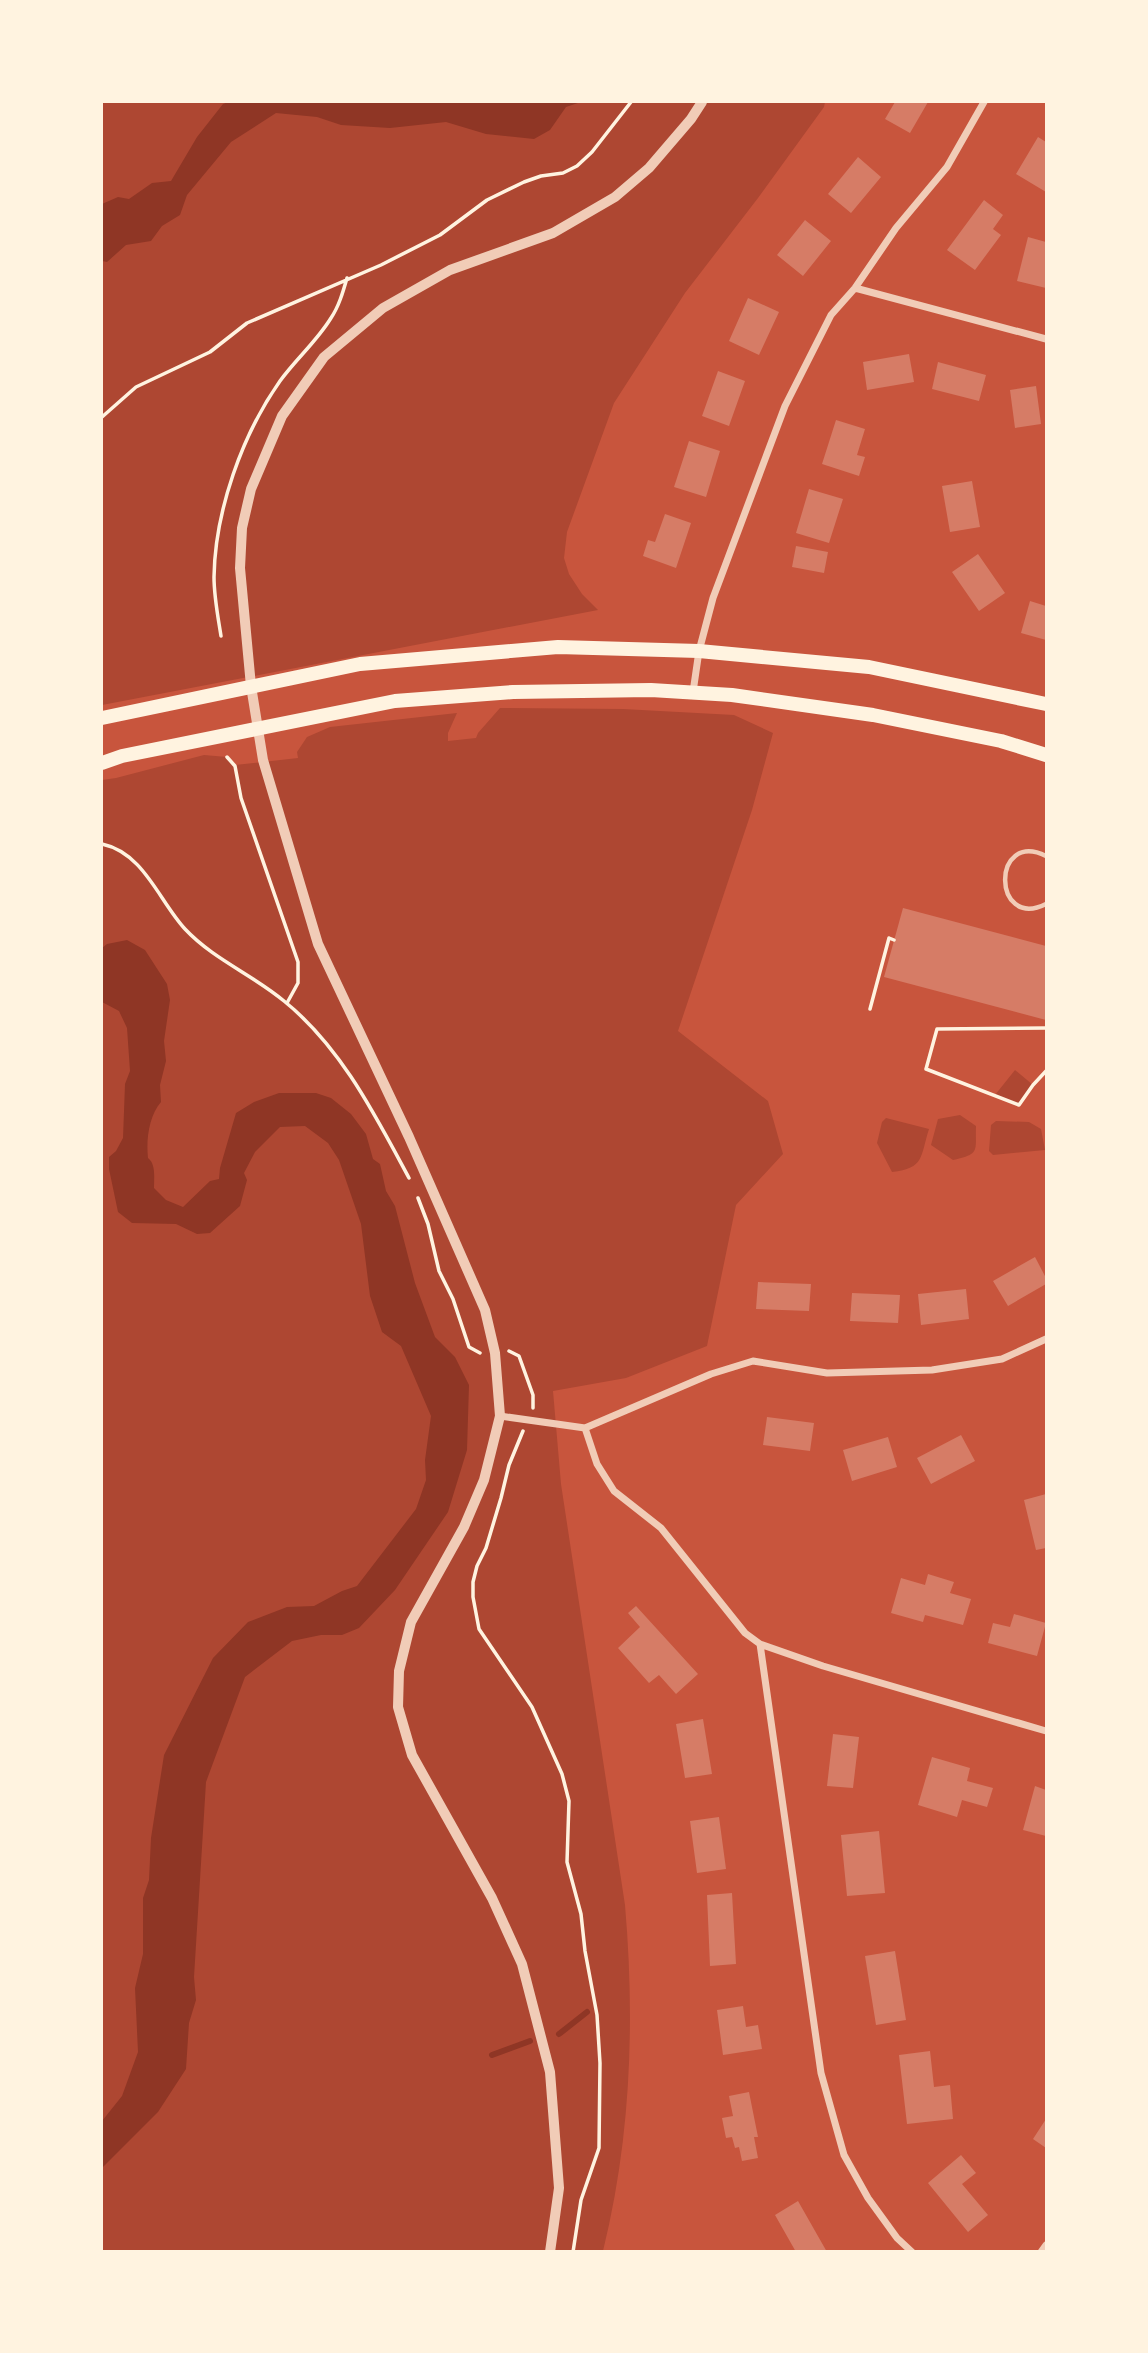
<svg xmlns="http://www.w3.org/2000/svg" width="1148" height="2353" font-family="'Zilla Slab',serif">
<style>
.green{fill:#ae4732}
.water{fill:#8f3625}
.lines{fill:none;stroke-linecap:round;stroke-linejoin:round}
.stream{stroke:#8f3625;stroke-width:6}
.building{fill:#d67c66}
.path{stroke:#fff3e0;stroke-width:3.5}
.service{stroke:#f1ccb7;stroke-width:4.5}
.minor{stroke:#f1ccb7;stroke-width:7}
.tertiary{stroke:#f1ccb7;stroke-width:10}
.primary{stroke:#fff3e0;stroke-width:14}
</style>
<rect width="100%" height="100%" fill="#c8553d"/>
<path class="green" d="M102,102h723l-1,5 -66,91 -73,95 -71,110 -47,129 -3,26 5,16 13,20 16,16 -496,95z
M500,708l123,1 111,6 39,18 -21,77 -74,221 90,70 15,53 -47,51 -29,141 -81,32 -73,13 8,93 64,421c10,116 6,233 -22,346h-501v-1471l14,-2 88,-23 23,2 8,8 63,-7 -1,-6 10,-15 23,-10 127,-14 -9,20v8l28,-3 2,-5z
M1015,1070l18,15 -14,20 -24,-10z
M960,1115l16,11c-1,25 5,28 -23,34l-22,-15 7,-26z
M886,1118l43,11c-9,28 -4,39 -37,43l-15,-29 5,-21z
M996,1121l33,1 12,7 4,21 -52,5 -4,-4 2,-26z"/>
<path class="water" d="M228,102h353l-15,5 -16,23 -16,9 -48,-5 -40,-12 -56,6 -49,-3 -24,-8 -41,-4 -45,29 -44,53 -7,20 -18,11 -11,15 -25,4 -19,17 -5,-1v-57l16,-7 11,2 23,-16 19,-2 26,-44 26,-33z
M127,940l18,10 22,34 3,16 -6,41 2,20 -6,24 1,17c-12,14 -15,37 -13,56 8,6 6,20 6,30l12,12 17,7 27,-26 9,-2 1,-11 16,-55 18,-11 25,-9h37l15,5 20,16 15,20 7,25 7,5 6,27 9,15 20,77 20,54 20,20 14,28 -2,65 -19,62 -53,78 -36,38 -17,7h-21l-29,6 -47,36 -39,105 -12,195 2,23 -7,23 -3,46 -28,43 -56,56v-47l20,-25 16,-44 -3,-64 8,-34v-56l6,-18 2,-42 13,-83 49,-97 35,-36 39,-15 27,-1 28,-15 15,-5 59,-77 10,-29 -1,-20 6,-44 -30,-70 -19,-14 -12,-36 -9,-72 -22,-64 -11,-17 -23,-17 -25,1 -25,25 -11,21 3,7 -7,26 -30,27 -13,1 -21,-10 -44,-1 -14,-11 -9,-43v-12l7,-6 7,-13 2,-54 5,-13 -3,-43 -8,-17 -17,-9v-54l5,-4z"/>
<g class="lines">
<path class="stream" d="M559,2034l28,-22
M492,2055l38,-14"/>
</g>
<path class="building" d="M895,102h33l-18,31 -25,-14z
M1038,137l8,5v50l-30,-18z
M858,157l23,20 -30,36 -23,-19z
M984,200l19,15 -10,14 8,6 -26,35 -28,-20z
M805,220l26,21 -28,35 -26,-21z
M1028,237l18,5v46l-29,-7z
M748,298l31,14 -20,43 -30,-14z
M909,354l5,28 -47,8 -4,-28z
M938,362l48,13 -7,26 -47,-12z
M718,371l27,10 -16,45 -27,-10z
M1036,386l5,38 -26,4 -5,-38z
M836,420l29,9 -8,26 8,2 -6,19 -37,-12z
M689,441l31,10 -14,46 -32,-10z
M972,481l8,46 -30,5 -8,-46z
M809,489l34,10 -14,44 -33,-10z
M665,514l26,9 -15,45 -33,-12 5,-16 7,2z
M796,546l32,6 -4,21 -32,-6z
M978,554l27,39 -26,18 -27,-39z
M1030,601l16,5v34l-25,-7z
M903,908l143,38v74l-162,-43z
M1035,1257l11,21v6l-38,22 -15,-25z
M758,1282l53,2 -2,27 -53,-2z
M966,1289l3,30 -48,6 -3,-31z
M852,1293l48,2 -2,28 -48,-2z
M767,1417l47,6 -4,28 -47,-6z
M961,1435l14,26 -44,23 -14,-26z
M888,1437l9,30 -45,14 -9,-31z
M1046,1494v54l-10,2 -12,-50z
M928,1574l26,8 -4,11 21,6 -8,26 -38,-10 -2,7 -32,-9 10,-35 24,7z
M636,1606l62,68 -22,20 -17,-19 -10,8 -31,-35 22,-21 -12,-14z
M1014,1614l32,9 -9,33 -49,-13 5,-20 17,4z
M703,1719l9,55 -27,4 -9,-54z
M833,1734l26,3 -6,51 -26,-2z
M932,1757l38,11 -3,13 26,7 -6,19 -25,-7 -5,17 -39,-12z
M1035,1786l11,4v46l-23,-6z
M719,1817l7,52 -29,4 -7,-52z
M879,1831l6,62 -38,3 -6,-61z
M732,1893l4,71 -26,2 -3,-71z
M895,1951l11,69 -30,5 -11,-69z
M743,2006l3,21 12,-2 4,24 -39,6 -6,-45z
M930,2051l4,36 16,-2 3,34 -46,5 -8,-69z
M749,2092l9,45h-4l4,21 -16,3 -3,-14 -4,1 -3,-11 -6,1 -4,-20 11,-2 -4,-20z
M1046,2119v29l-13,-9z
M961,2155l15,18 -14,11 26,31 -20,17 -40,-49z
M798,2201l29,51h-31l-21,-37z"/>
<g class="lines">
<path class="path" d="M102,417l34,-30 74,-35 37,-29 134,-58 59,-30 47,-35 37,-18 17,-6 22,-3 14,-7 15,-14 39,-50
M221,636c-3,-19 -7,-39 -7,-59 1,-66 28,-142 66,-196 16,-22 37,-40 51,-63 8,-12 12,-26 16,-40
M227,757l8,9 6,32 57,164v21l-11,20
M102,844c42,9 57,57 83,85 28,30 68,46 99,72 57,46 91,114 125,177
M870,1009l19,-71 5,2
M1046,1028l-109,1 -11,40 93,36 14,-20 13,-14
M418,1198l10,26 11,47 14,28 16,48 11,6
M509,1351l10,5 14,39v13
M523,1431l-14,34 -8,33 -15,50 -9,18 -4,16v15l6,32 53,78 30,67 7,27 -2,61 14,52 4,37 12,64 3,48 -1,85 -18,52 -8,52"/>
<path class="service" d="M1046,856c-55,-27 -54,75 0,48"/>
<path class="minor" d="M855,288l191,51
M693,692l6,-41 14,-53 72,-192 46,-91 24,-27 41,-60 51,-61 37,-65
M500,1416l85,12 12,36 17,27 47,37 84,105 15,11 61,429 23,82 24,43 29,40 15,14
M585,1428l126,-54 42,-13 74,12 105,-3 70,-11 44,-20
M760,1644l63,22 223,65
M1041,2252l5,-7"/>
<path class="tertiary" d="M550,2252l9,-64 -9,-116 -28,-108 -30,-66 -80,-143 -14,-48 1,-36 12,-49 53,-95 20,-47 16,-64 -5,-63 -10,-43 -76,-173 -91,-193 -55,-184 -12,-74 -11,-118 2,-40 9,-39 31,-73 42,-59 59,-49 67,-38 103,-37 62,-36 34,-29 42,-49 11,-17"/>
<path class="primary" d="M102,718l258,-54 198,-17 141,4 170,16 177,37
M102,763l20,-7 273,-55 118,-9 138,-2 81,5 141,20 128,26 45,14"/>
</g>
<rect width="1148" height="2353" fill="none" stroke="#fff3e0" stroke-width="206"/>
</svg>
